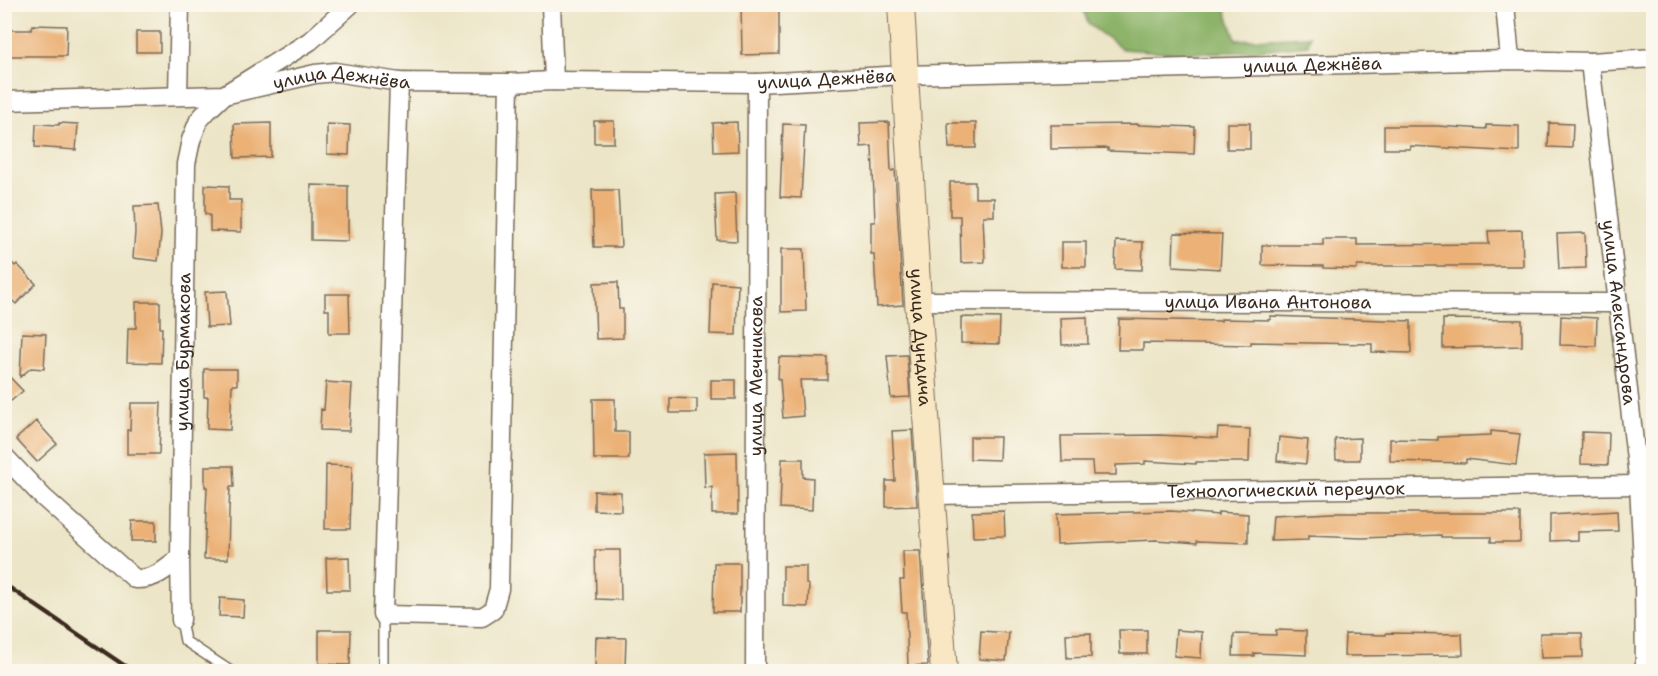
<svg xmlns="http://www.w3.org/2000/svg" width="1658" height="676" font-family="'Shantell Sans',sans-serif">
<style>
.forest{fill:#8cb369;stroke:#646e44;stroke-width:1.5}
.building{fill:#ebb176}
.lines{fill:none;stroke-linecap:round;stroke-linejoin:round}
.lane-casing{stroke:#796b59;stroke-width:12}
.street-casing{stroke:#796b59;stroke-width:21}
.secondary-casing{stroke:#796b59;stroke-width:28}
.lane{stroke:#fff;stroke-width:9}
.street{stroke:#fff;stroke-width:18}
.secondary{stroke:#f9e7c3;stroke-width:26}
.rail{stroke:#3b2a1e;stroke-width:4.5}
.labels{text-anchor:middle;stroke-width:4.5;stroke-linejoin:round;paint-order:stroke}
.street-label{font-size:18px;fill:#3b2a1e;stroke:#fbf7ec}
</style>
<rect width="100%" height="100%" fill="#fbf7ec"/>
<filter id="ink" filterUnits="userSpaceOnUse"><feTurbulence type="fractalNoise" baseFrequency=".0167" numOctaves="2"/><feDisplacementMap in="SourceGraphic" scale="12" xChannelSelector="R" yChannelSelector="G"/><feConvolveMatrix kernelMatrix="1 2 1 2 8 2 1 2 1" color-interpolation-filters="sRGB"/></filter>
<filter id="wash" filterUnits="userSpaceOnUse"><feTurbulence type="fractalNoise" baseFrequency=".008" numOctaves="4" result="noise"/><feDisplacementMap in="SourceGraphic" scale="24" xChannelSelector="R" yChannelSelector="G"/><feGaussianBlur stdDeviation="1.35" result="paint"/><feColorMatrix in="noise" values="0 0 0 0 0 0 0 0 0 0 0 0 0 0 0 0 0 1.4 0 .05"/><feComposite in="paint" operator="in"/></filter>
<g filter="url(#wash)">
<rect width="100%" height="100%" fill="#ece5c7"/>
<path class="forest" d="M1082,5h142l12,35 74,-4 -2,9 -69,7 -63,1 -53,-4 -35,-25z"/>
<g id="blocks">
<path class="building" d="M741,4h38v50l-37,1z
M32,25l35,1 -1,30h-62v-26h27z
M136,32h24v20h-24z
M594,121h20v22h-20z
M737,122l1,29 -24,1 -1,-29z
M889,122l2,49 4,-1 8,135 -26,2 -3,-53h-3v-32h4l-3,-76 -11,1 -1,-24z
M59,123l19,1 -2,26 -41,-3 1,-23 23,1z
M271,123v34l-36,1 -1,-34z
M948,123h28v25h-27z
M1227,123h23v26h-23z
M1549,123l24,1 -1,24 -24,-1z
M327,124l23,1 -1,30 -22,-1z
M783,124l22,1 -4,73 -21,-1z
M1139,124v1l56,2 -1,27 -86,-3v-3l-57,1v-24z
M1486,125l33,1v26l-108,-6 -1,3h-26v-23h53l49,3z
M950,182h25v16h19v18h-11l2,46 -24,1 -1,-47h-10z
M205,185l24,1v14h12v32l-31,-1v-16l-5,-1z
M311,185l37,1v55l-37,-1z
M592,190h26l3,57h-27z
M735,193l2,48 -20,-1 -2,-46z
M158,205l3,29 -3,27 -25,-3 2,-26 -1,-26z
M1522,230l1,36h-166v3l-34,-1v-2l-61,-1v-20h61v-6h34v6l132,-1 -1,-13z
M1174,233l48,1 -2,35 -47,-3z
M1585,233l1,35 -27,1 -2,-35z
M1116,241l27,1 -1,28 -27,-1z
M1062,242h24v25h-24z
M781,249h23l2,62 -25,1z
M4,255l11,11 2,-2 19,20 -20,20 -12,-11z
M618,282l1,27h4v29l-27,1 -2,-56z
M712,282l26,2 -2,51 -26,-1z
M227,291l3,35 -23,1 -2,-35z
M325,294h24l1,39h-21v-23h-4z
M136,302h24v26h2l-1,35 -34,-1 1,-34h8z
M1270,316l141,5v32l-39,-1v-8l-121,-2v3l-108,-2v7h-25l1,-31 102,2v-2l49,1z
M1561,316l36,2 -1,28 -36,-1z
M961,317l39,1 -1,26 -38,-1z
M1087,317l1,27 -26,1 -1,-27z
M1443,319l79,1v26l-79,2z
M22,333l24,1 -2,35 -13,-1 -11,9z
M907,355l3,42 -19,1 -4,-42z
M779,357l49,1v22h-28l3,36 -20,2 -3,-39h-2z
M204,369h33v16h-5l-2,45 -23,-1 1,-32h-4z
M4,371l19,20 -12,10 -7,-8z
M711,380h25v19h-25z
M326,382l26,2 -3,47 -29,-1 1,-21 3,1z
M670,398l27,1v14h-27z
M593,399h22v33h14v27h-35z
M131,403h30l-2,51h-32v-24h3z
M36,421l21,23 -20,18 -21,-23z
M1218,428l32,1 -1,33h-53v2l-51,-3v3l-29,1v10h-23l-1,-13h-30l-1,-26 99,-1 57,3z
M912,430l5,76 -31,1v-26h9l-3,-50z
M1491,431l29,3 -4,31 -50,-6v4l-76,-2v-22l48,1v-3l53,-2z
M1582,432l27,1 -1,32 -27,-1z
M970,437h30l-1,23 -29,-1z
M1279,437l29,3 -2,24 -29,-3z
M1360,438v22h-24l-1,-21z
M737,452l1,62h-26v-27l-7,1 -1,-35z
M782,459h21v18l10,1 -1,32 -32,-2z
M326,465l26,1 -2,63h-25z
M205,466h28l1,21h-4l-1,24 -1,48h-24l3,-72h-2z
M594,491l27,1v19l-27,-1z
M1004,511l1,25 -32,1 -1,-25z
M1171,511l47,4v-3l30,2v29l-51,-2v2l-41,-3 -99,4 -1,-30z
M1617,511l1,20 -40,1v8l-28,1v-26z
M1331,513h189v29h-29v-5h-50v-2l-79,3 -54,-2v4l-37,1 2,-25z
M132,521h24v20h-25z
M595,550h25l1,50 -25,-1z
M903,551h17l8,114 -20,1 -2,-54h-4l-2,-32h4z
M349,557l1,33h-23l-1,-32z
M714,563h26v49h-27z
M783,566h23v18l3,1 -1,22 -25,-1z
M220,598l24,2 -1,17 -24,-1z
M319,630h32l-1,35 -31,-1z
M1119,630h28v24h-27z
M1176,630l26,2 -1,26 -27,-2z
M1276,630l30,1v24l-52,-2v3h-21l1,-22 42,1z
M981,631l28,2 -3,28 -27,-2z
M1091,633v24l-24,1 -1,-24z
M1386,633l76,1 1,21 -119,1 1,-22 41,1z
M1540,633h42l1,24 -42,1z
M596,637l30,1 -1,30h-30z"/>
</g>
</g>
<g filter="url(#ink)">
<use href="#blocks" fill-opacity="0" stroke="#796b59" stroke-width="1.5"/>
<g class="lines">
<defs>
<path id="lane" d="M383,615v57
M181,620l4,21 47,31"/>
<g id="street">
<path d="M551,4l3,77"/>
<path d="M1505,4l5,56"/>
<path id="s1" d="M1590,62l49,423 5,95 1,92"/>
<path d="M399,82l-16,533 99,2 11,-7 6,-21 10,-506"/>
<path d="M178,95l2,-91"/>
<path id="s2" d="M4,101l220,-6 91,-21 20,-2 64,10 110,1 45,-2 203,2 148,-8 605,-15 80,2 64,-4"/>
<path id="s3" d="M918,301l699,2"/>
<path d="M4,456l39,41 92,82c19,1 31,-9 45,-22"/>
<path id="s4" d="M932,495l707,-10"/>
<path id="s5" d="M181,620l-1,-63 6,-393 5,-24 8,-20 10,-11 15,-14 86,-54 41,-37"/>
<path id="s6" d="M755,672l2,-589"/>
</g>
<g id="secondary">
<path id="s7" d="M901,4l17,297 26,371"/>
</g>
</defs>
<use href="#lane" class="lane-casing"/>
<use href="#street" class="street-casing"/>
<use href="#secondary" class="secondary-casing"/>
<use href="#lane" class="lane"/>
<use href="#street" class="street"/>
<use href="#secondary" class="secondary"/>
<path class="rail" d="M4,584l130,88"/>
</g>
</g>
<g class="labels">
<g class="street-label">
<text dy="6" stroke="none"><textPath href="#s2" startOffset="1312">улица Дежнёва</textPath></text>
<text dy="6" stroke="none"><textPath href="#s2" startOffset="826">улица Дежнёва</textPath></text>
<text dy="6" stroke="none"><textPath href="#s2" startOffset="340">улица Дежнёва</textPath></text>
<text dy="6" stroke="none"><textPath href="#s3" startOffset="350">улица Ивана Антонова</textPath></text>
<text dy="6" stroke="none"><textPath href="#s1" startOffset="252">улица Александрова</textPath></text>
<text dy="6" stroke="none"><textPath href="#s7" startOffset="334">улица Дундича</textPath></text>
<text dy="6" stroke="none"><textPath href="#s5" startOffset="268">улица Бурмакова</textPath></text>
<text dy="6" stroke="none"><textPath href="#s6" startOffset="296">улица Мечникова</textPath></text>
<text dy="6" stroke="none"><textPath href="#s4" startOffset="354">Технологический переулок</textPath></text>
</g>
</g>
<rect width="1658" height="676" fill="none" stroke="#fbf7ec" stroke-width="24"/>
</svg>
